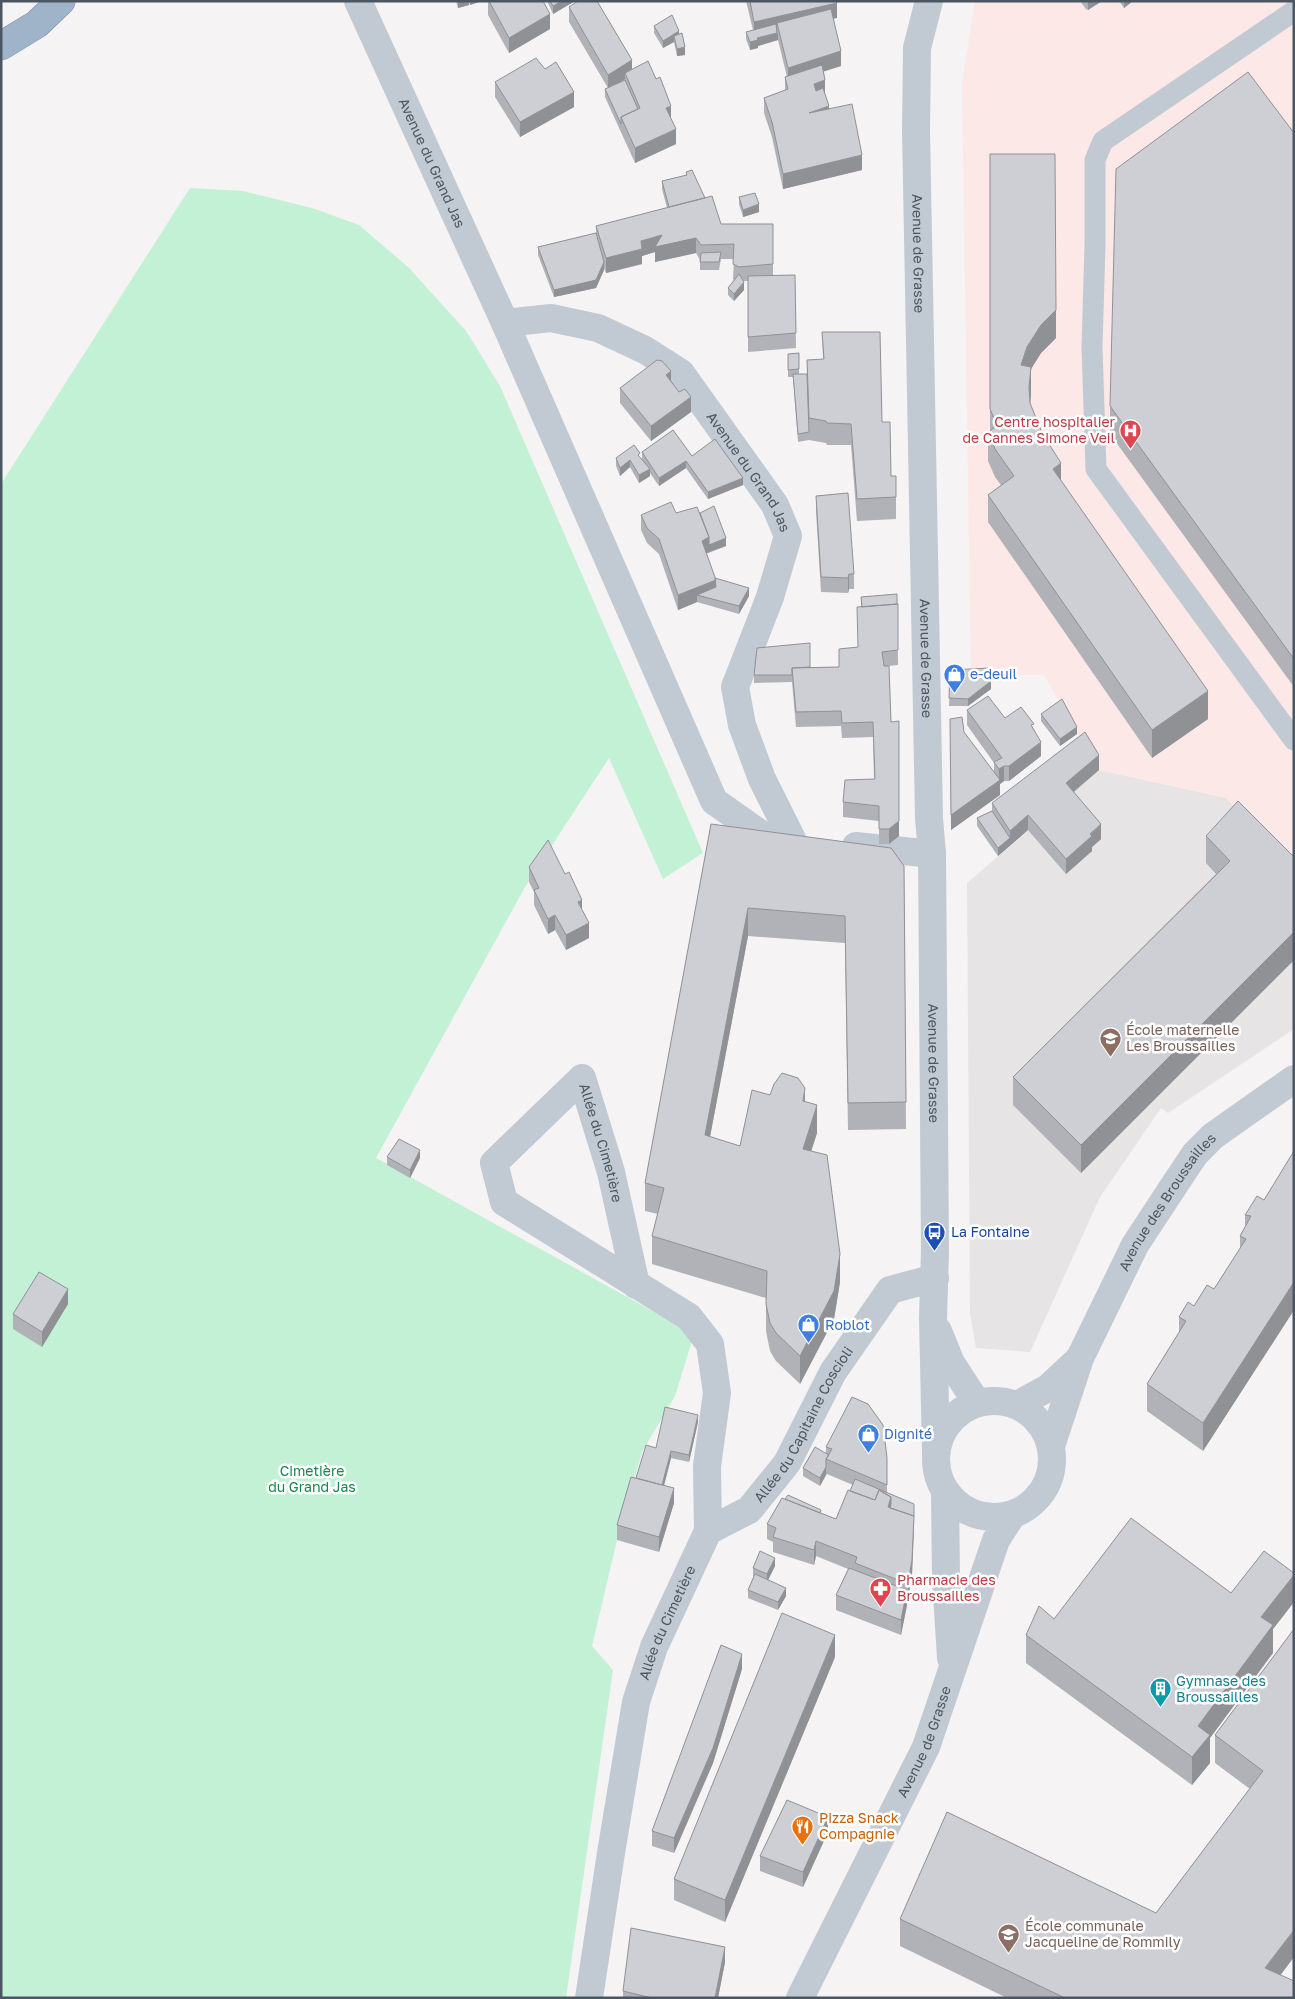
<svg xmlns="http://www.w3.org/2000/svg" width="1295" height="1999" font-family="'Golos Text',sans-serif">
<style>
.education{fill:#e6e4e5}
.medical{fill:#fce8e6}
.green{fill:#c3f1d5}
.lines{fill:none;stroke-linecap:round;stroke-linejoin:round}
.trunk-casing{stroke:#7690ad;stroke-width:29}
.service{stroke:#c1cad2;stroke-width:21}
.minor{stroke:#c1cad2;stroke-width:28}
.tertiary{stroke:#c1cad2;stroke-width:28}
.trunk{stroke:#9fb4c9;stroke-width:28}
.wall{fill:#b0b2b7}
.shaded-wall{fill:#909195}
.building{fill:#cdcfd5;stroke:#909195}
.labels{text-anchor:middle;stroke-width:5;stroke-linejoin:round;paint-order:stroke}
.street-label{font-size:14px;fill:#4a5661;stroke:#fff}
.health-label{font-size:14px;fill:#be3a42;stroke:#fff;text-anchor:end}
.shop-label{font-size:14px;fill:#366cbe;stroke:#fff;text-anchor:start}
.education-label{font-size:14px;fill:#785e54;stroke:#fff;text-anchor:start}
.transit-label{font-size:14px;fill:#164399;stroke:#fff;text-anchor:start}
.park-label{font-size:14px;fill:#17864f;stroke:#fff}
.culture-label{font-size:14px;fill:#0d838f;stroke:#fff;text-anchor:start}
.food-label{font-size:14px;fill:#c56008;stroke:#fff;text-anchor:start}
</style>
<rect width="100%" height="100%" fill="#f5f3f3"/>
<path class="education" d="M1099,770l127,28 68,72v159l-126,84 -7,-5 -61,89 -70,155 -54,-4 -6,-35 -3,-430z"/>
<path class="medical" d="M975,1h319v869l-68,-72 -127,-28 -55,-95h-73l-9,-591z"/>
<path class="green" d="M190,188l53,3 69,17 47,17 50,43 57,63 34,55 203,467 -40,26 -54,-121 -84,129 -149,271 318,176 -19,62 -33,56 -25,88 -25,106 21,24 -47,328h-565v-1514z"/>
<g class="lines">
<defs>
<path id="trunk" d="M1,46l36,-22 24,-23"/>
</defs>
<use href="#trunk" class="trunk-casing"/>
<path class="service" d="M1294,11l-191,130 -8,19v85l-3,102 4,122 198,271"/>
<g class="minor">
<path id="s1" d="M358,1l147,322 209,478 51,36 26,2"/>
<path id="s2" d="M505,323l46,-5 47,10 47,22 36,23 94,132 13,31 -18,61 -35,90 7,38 20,54 30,60"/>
<path d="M856,846l76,8"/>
<path id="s3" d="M708,1531l41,-21 38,-47 46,-91 57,-82 45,-12"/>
<path id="s4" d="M589,1998l22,-145 25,-151 18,-55 54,-116 -1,-65 10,-73 -7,-49 -21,-27 -185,-115 -10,-39 88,-85 29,94 25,113"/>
</g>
<g class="tertiary">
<path id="s5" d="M929,1l-12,47 -1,82 13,688 3,36 3,397 -2,67 3,134"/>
<path d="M938,1331l13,32 26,40"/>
<circle cx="994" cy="1459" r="58"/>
<path d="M1017,1405l31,-17 29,-27"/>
<path id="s6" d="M1051,1446l29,-88 55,-113 40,-61 20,-30 18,-18 81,-57"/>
<path d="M945,1492l1,86 5,80"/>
<path id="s7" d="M800,1998l126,-251 70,-207 16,-25"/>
</g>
<use href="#trunk" class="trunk"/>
</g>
<path class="wall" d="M456,1h26l-12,4 -1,-3v3l-11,3z
M488,1h55l7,28 -41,24 -21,-38z
M547,1h28l-22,13z
M746,1h90l1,17h-4l8,48 -17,5 1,24 4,14 33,61 -79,19 -11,-52 -8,-24v-15l21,-8v-13h2l-9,-37 -20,6v2l-8,2 -4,-11v-7l7,-2z
M1080,1h22l-14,9 -2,-1z
M1119,1h14l-9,7z
M569,7l63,62 39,50 5,25 -41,19 -30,-66v-8l3,-1 -39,-66z
M654,26l25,8 6,21 -8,1 -3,-14 -11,6 -9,-15z
M495,82l79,25 -54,30 -25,-40z
M1294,133v554l-184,-253v-28z
M990,154l66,184 -15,15 -10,16 -1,34 31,78 147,238 -56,39 -164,-236v-27l13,-10 -6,-8 -7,-16v-28l2,-1z
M686,172l19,26 16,26h52v52l22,-1 1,73 -48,4v-71h-5l1,9 -10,11 -6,-6v-7l6,-8 -1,-1 1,-20h-13l-2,11h-19v-10l-4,-7 -41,9v-10l-13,4v8l-36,9 -2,-5v2l-8,18 -42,9 -16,-42v-8l58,-14v-7l71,-18 -5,-19v-8l24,-6z
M739,197l20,15 -16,5 -4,-13z
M822,332l60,90 9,54h5v43l-39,2 -6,-76h-24l-1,-2 -17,-3 -11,2 -5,-65h-5v-23l11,-1v21h8v-14l16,-1z
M671,380l20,32 -40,29 -31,-38v-15z
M642,452l50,4 51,29 -35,14 -22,-31 -27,18 -9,-13v3l-11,7 -9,-16 -10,9 -4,-10v-8h24l2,1z
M816,496l38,78v15h-5l-1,4 -27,-1 -5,-81z
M676,513h24l26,33 -20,8 9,24 34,18 -10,18 -42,-12 -19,8 -19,-56 -12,-11 -6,-13v-15z
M897,594l1,71 -10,1 3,56 8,114 -10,8h-10v-23l-36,-4v-15l31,-23 -1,-42 -31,1 -1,-12 -45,1 -4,-45 -38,1v-8l56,-8h29l19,-20 3,-40v-10z
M950,670l41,19 -23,17h-19z
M967,710l38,8 29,11 7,27 -32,25h-5l-4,3v11l-49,35 -1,-111 44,54v-10l-27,-38z
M1041,714l36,20 -17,12 -19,-25z
M1099,770l-25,22 27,47 -9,8v4l-26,23 -38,-44 -30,26 -21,-30v-8l15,-7v-8z
M711,824l193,42 2,263 -58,1 -3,-187 -97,-7 -38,201 30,9 30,-51 35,7 12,31 -6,18 29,131 -6,37 -34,65 -24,-23 -6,-10 -4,-20v-33l-114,-34v-28l6,-22 -13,-3v-28z
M1206,836l88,21v103l-213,213 -68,-68v-28l203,-203 -10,-11z
M529,867l53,43 7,28 -23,12 -11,-20 -7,4 -14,-29v-13l-5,-10z
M1294,1151v159l-91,141 -56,-40v-27l32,-51v-16l15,-11 20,-17 26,-40v-13l5,-8v-13l19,-15z
M387,1157l33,1 -10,20 -23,-13z
M68,1304l-26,43 -29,-18v-15z
M698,1422l-9,40 -18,-4 -7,28 10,17 -15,49 -42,-12v-15l19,-47 20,-30z
M826,1447l61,11v34l27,39 -2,44 -4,24 -1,-1v7l-6,30 -65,-25v-15l12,-26 -32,-13 -2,9 -41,-13v-10l-6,-3v-15l54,-11 15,6 17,-34 -26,-11 -7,12 -17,-10v-8l23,-15z
M775,1566l-7,14 18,16 -8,14 -30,-12v-8l6,-14h-1v-8z
M1294,1573v29l-21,27v24l-63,85v25l-18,22 -166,-122v-28l28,-16 177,-26z
M1294,1629l-14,346 14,23h-287l-107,-52v-27l256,-6 94,-124 -35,-26v-28z
M835,1657l-110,265 -51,-22v-21z
M742,1669l-29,94 -39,90 -22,-7v-15z
M828,1832l-25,55 -43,-16v-15z
M725,1962l-7,36h-95v-7z"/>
<path class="shaded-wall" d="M458,1h11v4l-11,3z
M470,1h12l-12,4z
M562,1h13l-22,13v-8z
M1088,1h14l-14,9z
M1124,1h9l-9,7z
M837,3v15l-58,13 -2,-8v8l-23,6v-15z
M550,14v15l-41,24v-15z
M679,31v8l-5,-3v6l-11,6v-7z
M778,33v7l-20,6v2l-8,2v-8l7,-4z
M685,47v8l-8,1v-7z
M841,51v15l-53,17v-15z
M632,60v15l-7,-2v6l-17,11v-15z
M825,80v15l-11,4v-15z
M574,92v15l-54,30v-15z
M671,106v15l-5,-13z
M829,106v15l-20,-8z
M676,129v15l-41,19v-15z
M862,155v15l-79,19v-15z
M759,204v8l-16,5v-7z
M662,235l34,3v15l-41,9v-10l-13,4v8l-36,9v-15l35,-17z
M604,262v8l-8,18 -42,9v-7z
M744,282v8l-10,11v-7z
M1056,310v28l-15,15 -10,16v26l-2,20 -8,-50 6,-18 14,-22z
M671,371v15l-5,-11z
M691,397v15l-40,29v-15z
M630,460v7l-10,9v-8z
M686,461v7l-27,18v-8z
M1061,463v28l-8,-22z
M650,469v7l-11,7v-8z
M743,478v7l-35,14v-7z
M709,537v15l-7,4v-15z
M726,538v8l-17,6v-7z
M849,574v15l-1,4v-15z
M716,580v15h-19v7l-19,8v-15z
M749,588v8l-10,18v-8z
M991,681v8l-23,17v-7z
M1208,691v28l-56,39v-28z
M1077,727v7l-17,12v-7z
M1041,742v14l-32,25v-15z
M1099,755v15l-33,28v-15z
M1004,766v15l-4,3v11l-49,35v-15l48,-35v-11z
M1028,815v15l-30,26v-8l12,-10v-7z
M899,821v15l-10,8v-15z
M1101,824v15l-9,8v4l-26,23v-15z
M582,900v15l-4,-13z
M748,908v28l-43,227v-28z
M555,915v15l-7,4v-15z
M589,923v15l-23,12v-15z
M1294,932v28l-213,213v-28z
M805,1088v28l-2,-15z
M817,1105v28l-14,44v-28z
M420,1150v8l-10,20v-8z
M840,1254v28l-6,37 -34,65v-28z
M1294,1282v28l-91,141v-28z
M68,1289v15l-26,43v-15z
M698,1415v7l-9,40v-7z
M671,1451v7l-11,42v-7z
M826,1467v7l-6,12v-8z
M674,1488v15l-15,49v-15z
M891,1497v15l-3,-5z
M914,1516l-2,59 -4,24v-15z
M816,1541v15l-2,9v-15z
M775,1558v8l-8,16v-8z
M1294,1575v27l-21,27v24l-63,85v25l-18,22v-28l6,-31 63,-109z
M786,1588v8l-8,14v-8z
M907,1590v15l-6,30v-15z
M835,1635v22l-110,265v-22z
M742,1654v15l-29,94 -39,90v-15z
M828,1817v15l-25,55v-15z
M1294,1930v27l-29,39v-28z
M725,1947v15l-7,36h-3z"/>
<path class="building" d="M489,1h54l7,13 -41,24z
M550,1h12l-9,5z
M578,1h19l35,59 -24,15 -39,-68z
M750,1h86l1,2 -83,19z
M831,9l10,42 -53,17 -11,-45z
M672,15l7,16 -16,10 -9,-15z
M776,24l1,9 -20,5 1,2 -8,2 -4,-10z
M682,33l3,14 -8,2 -3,-13z
M536,58l9,11 11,-7 18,30 -54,30 -25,-40z
M648,61l8,18 4,-2 11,29 -5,2 10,21 -41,19 -14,-31 19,-9 -15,-35z
M822,65l3,15 -11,4 2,7 7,-3 6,18 -20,7 43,-9 10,51 -79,19 -11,-52 -8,-24 24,-9 -3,-12z
M1248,72l46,61v526l-184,-253 6,-237z
M625,80l13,29 -17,8v7l-16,-35z
M990,154h65l1,156 -15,15 -14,22 -6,18 10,2 -2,20 1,16 12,30 19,30 -8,6 155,222 -56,39 -164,-235 26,-19 -19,-27 -7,-16 9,-8 -7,-16z
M692,170l13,28 -36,9 -7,-26 25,-6 -1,-3z
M755,193l4,11 -16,6 -4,-13z
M712,196l9,28h52v40l-34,3 -6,-3 1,-20 -33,1 -5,-7 -41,9 7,-12 -21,6 1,8 -36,9 -10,-32z
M596,233l8,29 -8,18 -42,10 -16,-43z
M721,252l-2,10h-19l1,-9z
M739,274l5,8 -10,12 -6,-6z
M795,275l1,58 -48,4v-61z
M822,332h58l2,90h8l1,54h5v21l-39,2 -6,-75 -24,-1 -1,-2 -17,-3 -2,-58 17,-1z
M799,353v16l-11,1v-16z
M657,360l5,1 9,10 -5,4 13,17 6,-3 6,8 -40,29 -31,-38z
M793,374h14l2,58 -11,2z
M673,430l19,26 23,-17 28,39 -35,14 -22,-31 -27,17 -17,-26z
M634,445l6,8 -2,2 12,14 -11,6 -9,-15 -10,8 -4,-10z
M848,493l6,81h-5l-1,4 -27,-1 -5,-81z
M671,502l5,11 21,-6 12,30 -7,4 14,39 -38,15 -19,-56 -12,-11 -6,-13z
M714,506l12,32 -17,7v-8l-9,-24z
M715,578l34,10 -10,18 -42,-11 19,-8z
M897,594v10l-35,3 -1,-10z
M898,604v46l-16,2 2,14h5l2,56 8,-1v100l-10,8h-10v-23l-36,-4 2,-22 30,-1 -2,-57 -31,1 -1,-12 -45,1 -4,-44 47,-1v-18l19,-2 -1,-40z
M810,643v24l-18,1v7h-38l3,-27z
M990,668l1,13 -23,18 -19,-1 1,-28z
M988,696l17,22 16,-11 13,17 -3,1 10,17 -32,24h-5l-5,3 -5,-7 8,-4 -35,-48z
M1062,699l15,28 -17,12 -19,-25z
M962,717l2,15 36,48 -49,35 -1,-96z
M1085,732l14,23 -33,28 35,41 -11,10 2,2 -26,23 -38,-44 -18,16 -18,-28z
M1238,801l56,56v75l-213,213 -68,-68 217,-216 -24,-25z
M992,811l18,27 -12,10 -21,-30z
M711,824l180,24 13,18 2,236 -58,1 -3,-187 -97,-8 -43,227 35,11 12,-56 18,5 4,-11 8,-11 16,5 7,10 -2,13 14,4 -14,44 24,6 13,99 -6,37 -34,65 -24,-23 -6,-10 -4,-19 1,-33 -115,-35 12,-48 -19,-5z
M548,840l17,34 4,-2 13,28 -4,2 11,21 -23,12 -11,-20 -7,4 -14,-29 5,-2 -10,-21z
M399,1139l21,11 -10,20 -23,-13z
M1294,1151v131l-91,141 -56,-39 39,-63 -7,-4 9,-15 6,4 13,-21 7,4 32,-50 -6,-3 11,-20 -6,-1 12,-19 7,4z
M39,1272l29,17 -26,43 -29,-18z
M852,1397l16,7 15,21 4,33v27l-61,-26 6,-10 -6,-2z
M665,1407l33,8 -9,40 -18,-4 -9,34 -26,-7 10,-33 10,3z
M815,1447l14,8 -3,4v8l-6,11 -17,-10z
M631,1477l43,11 -15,49 -42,-12z
M855,1479l59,25v12l-24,-8 1,-4v-7l-12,-7 -4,10 -25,-9z
M848,1490l27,10 4,-10 12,7 -3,10 26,9 -2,44 -4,24 -53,-21 2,-6 -41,-16 -2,9 -41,-13 3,-9 -9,-4 15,-26 54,21z
M788,1495l33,15 -1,3 -35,-14z
M1131,1518l100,75 33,-42 30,22v2l-33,42 12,8 -75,101 12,9 -18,22 -166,-122 13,-29 15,13z
M760,1551l15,7 -8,16 -14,-6z
M849,1568l58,22 -6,30 -65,-25z
M755,1574l31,14 -8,14 -30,-12z
M782,1613l53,22 -110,265 -51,-21z
M1294,1629v301l-29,38 29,13v17h-229l-165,-79 47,-107 209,101 107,-142 -48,-36z
M721,1645l21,9 -29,94 -39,90 -22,-7z
M787,1800l41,17 -25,55 -43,-16z
M631,1928l94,19 -10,51h-63l-29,-7z"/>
<defs>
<symbol id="hospital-pin" viewBox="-11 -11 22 30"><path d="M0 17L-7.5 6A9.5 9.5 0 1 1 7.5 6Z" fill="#e0444e" stroke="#fff"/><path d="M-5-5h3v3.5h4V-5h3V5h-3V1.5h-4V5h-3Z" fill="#fff"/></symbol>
<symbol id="shop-pin" viewBox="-11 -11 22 30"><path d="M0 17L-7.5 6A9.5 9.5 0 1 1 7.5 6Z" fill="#3f7fe0" stroke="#fff"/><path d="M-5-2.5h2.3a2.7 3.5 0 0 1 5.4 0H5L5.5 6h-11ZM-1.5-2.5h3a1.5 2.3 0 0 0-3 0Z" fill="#fff"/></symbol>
<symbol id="school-pin" viewBox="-11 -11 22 30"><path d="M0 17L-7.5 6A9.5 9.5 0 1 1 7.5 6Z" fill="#8d6e63" stroke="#fff"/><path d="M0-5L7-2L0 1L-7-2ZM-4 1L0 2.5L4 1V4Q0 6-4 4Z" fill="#fff"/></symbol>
<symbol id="bus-pin" viewBox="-11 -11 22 30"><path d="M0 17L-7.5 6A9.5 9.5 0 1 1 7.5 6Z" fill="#1a4fb4" stroke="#fff"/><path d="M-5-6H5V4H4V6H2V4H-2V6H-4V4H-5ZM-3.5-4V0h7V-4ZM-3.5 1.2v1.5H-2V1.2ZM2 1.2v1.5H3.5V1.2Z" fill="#fff"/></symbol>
<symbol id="pharmacy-pin" viewBox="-11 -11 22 30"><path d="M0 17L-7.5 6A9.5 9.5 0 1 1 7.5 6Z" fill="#e0444e" stroke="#fff"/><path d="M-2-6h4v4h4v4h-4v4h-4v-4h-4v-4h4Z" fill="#fff"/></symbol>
<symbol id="building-pin" viewBox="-11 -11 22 30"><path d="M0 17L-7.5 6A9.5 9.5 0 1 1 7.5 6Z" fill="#0f9aa8" stroke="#fff"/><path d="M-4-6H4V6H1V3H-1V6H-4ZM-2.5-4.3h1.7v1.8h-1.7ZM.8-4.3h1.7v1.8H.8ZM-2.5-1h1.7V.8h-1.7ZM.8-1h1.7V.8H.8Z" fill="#fff"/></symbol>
<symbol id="restaurant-pin" viewBox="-11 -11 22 30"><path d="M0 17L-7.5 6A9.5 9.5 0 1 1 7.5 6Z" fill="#e8710a" stroke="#fff"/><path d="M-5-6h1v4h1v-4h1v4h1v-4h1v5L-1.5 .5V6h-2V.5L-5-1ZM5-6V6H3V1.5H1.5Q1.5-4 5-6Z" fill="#fff"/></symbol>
</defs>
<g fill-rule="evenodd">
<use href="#hospital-pin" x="1118" y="418" width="25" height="34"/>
<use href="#shop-pin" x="942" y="662" width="25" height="34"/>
<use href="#school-pin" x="1098" y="1026" width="25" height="34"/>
<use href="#bus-pin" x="922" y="1220" width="25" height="34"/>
<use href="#shop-pin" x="796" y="1312" width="25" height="34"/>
<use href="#shop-pin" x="856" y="1422" width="25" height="34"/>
<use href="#pharmacy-pin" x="868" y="1576" width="25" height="34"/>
<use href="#building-pin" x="1148" y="1676" width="25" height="34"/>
<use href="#restaurant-pin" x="790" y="1814" width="25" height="34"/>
<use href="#school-pin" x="996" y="1922" width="25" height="34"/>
</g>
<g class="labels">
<g class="street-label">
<text dy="5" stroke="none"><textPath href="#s1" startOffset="178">Avenue du Grand Jas</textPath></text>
<text dy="5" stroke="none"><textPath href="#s5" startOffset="254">Avenue de Grasse</textPath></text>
<text dy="5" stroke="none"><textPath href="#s2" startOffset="309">Avenue du Grand Jas</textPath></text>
<text dy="5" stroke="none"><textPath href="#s5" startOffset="659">Avenue de Grasse</textPath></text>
<text dy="5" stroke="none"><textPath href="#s5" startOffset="1064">Avenue de Grasse</textPath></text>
<text dy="5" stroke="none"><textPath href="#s4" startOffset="1156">Allée du Cimetière</textPath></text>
<text dy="5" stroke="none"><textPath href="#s6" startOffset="272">Avenue des Broussailles</textPath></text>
<text dy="5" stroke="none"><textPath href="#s3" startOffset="148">Allée du Capitaine Coscioli</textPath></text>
<text dy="5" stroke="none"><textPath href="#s4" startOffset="385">Allée du Cimetière</textPath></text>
<text dy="5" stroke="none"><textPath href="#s7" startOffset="285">Avenue de Grasse</textPath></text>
</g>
<g class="health-label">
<text x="1115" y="427">Centre hospitalier<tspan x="1115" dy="16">de Cannes Simone Veil</tspan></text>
<text x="897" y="1585" text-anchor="start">Pharmacie des<tspan x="897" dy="16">Broussailles</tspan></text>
</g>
<g class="shop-label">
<text x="970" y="679">e-deuil</text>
<text x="825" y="1330">Roblot</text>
<text x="884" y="1439">Dignité</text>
</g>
<g class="education-label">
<text x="1126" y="1035">École maternelle<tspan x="1126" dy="16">Les Broussailles</tspan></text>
<text x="1025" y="1931">École communale<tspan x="1025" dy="16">Jacqueline de Rommily</tspan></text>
</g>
<g class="transit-label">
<text x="951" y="1237">La Fontaine</text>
</g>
<g class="park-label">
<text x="312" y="1476">Cimetière<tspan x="312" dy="16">du Grand Jas</tspan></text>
</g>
<g class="culture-label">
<text x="1176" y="1686">Gymnase des<tspan x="1176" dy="16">Broussailles</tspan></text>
</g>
<g class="food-label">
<text x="819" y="1823">Pizza Snack<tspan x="819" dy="16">Compagnie</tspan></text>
</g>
</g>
<rect width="1295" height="1999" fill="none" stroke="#4a5661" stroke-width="5"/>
</svg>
